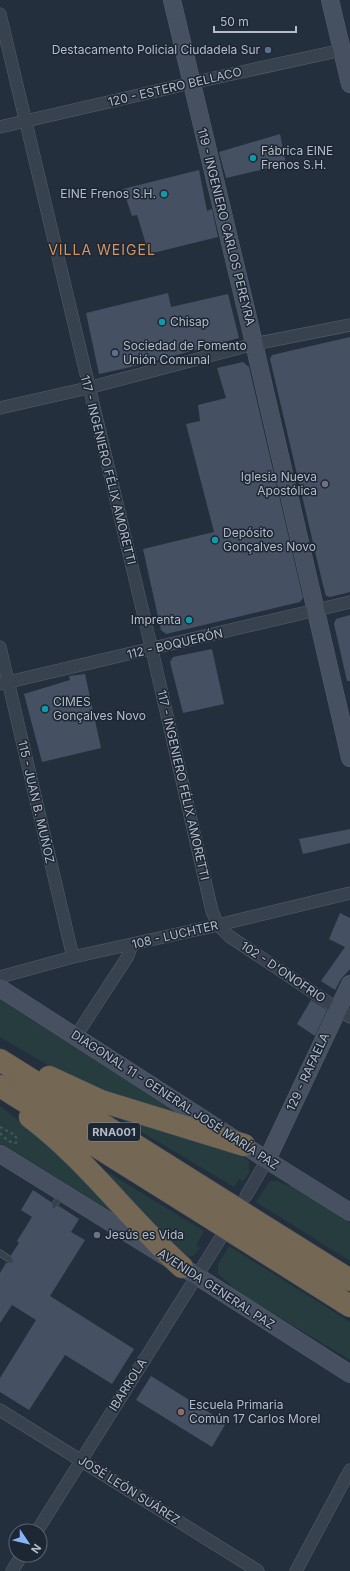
<svg xmlns="http://www.w3.org/2000/svg" width="350" height="1571" font-family="Inter,sans-serif">
<style>
.green{fill:#263c3f}
.building{fill:#455162}
.lines{fill:none;stroke-linecap:round;stroke-linejoin:round}
.lane-casing{stroke:#565f6c;stroke-width:7}
.street-casing{stroke:#565f6c;stroke-width:13}
.secondary-casing{stroke:#565f6c;stroke-width:18}
.highway-casing{stroke:#434c59;stroke-width:23}
.path{stroke:#44595c;stroke-width:2;stroke-dasharray:3 3;stroke-linecap:butt}
.lane{stroke:#38414e;stroke-width:6}
.street{stroke:#38414e;stroke-width:12}
.secondary{stroke:#465061;stroke-width:17}
.highway{stroke:#746855;stroke-width:22}
.highway-bridge-casing{stroke:#434c59;stroke-width:23;stroke-linecap:butt}
.highway-bridge{stroke:#746855;stroke-width:22}
.service-dot{fill:#5c6f8a;stroke:#1d2633;stroke-width:1.5}
.culture-dot{fill:#0f9aa8;stroke:#1d2633;stroke-width:1.5}
.worship-dot{fill:#6b7280;stroke:#1d2633;stroke-width:1.5}
.education-dot{fill:#8d6e63;stroke:#1d2633;stroke-width:1.5}
.labels{text-anchor:middle;stroke-width:3;stroke-linejoin:round;paint-order:stroke}
.shield{fill:#1d2633;stroke:#878f9c;stroke-width:1}
.shield-label{font-size:11px;font-weight:bold;fill:#b4bcc9}
.poi-label{font-size:12px;fill:#b4bcc9;stroke:#1d2633;text-anchor:start}
.street-label{font-size:12px;fill:#b4bcc9;stroke:#1d2633}
.quarter-label{font-size:14px;letter-spacing:1px;fill:#d59563;stroke:#1d2633}
</style>
<rect width="100%" height="100%" fill="#242f3e"/>
<path class="green" d="M0,999l198,126 -34,-9 -106,-45 -58,-34z
M0,1106l67,52 68,75 -135,-89z
M113,1115l124,37 12,9v12l-6,8 -4,-2 -5,8z
M81,1156l123,75 -8,14 5,3 -8,8 -9,1z
M270,1181h7l11,5 3,-2 59,39v38l-94,-59z
M229,1246l121,76v38l-121,-73 2,-2 -13,-11v-9z"/>
<path class="building" d="M280,134l6,30 -60,14 -7,-26z
M199,170l8,41 5,-2 6,28 -69,17 -12,-39 -5,1 -9,-27z
M168,293l3,14 57,-13 11,44 -99,27 -41,9 -13,-61z
M350,337v255l-20,5 -4,-1 -4,-15 -52,-222 2,-4z
M243,362l6,5 54,231 -3,4 -134,32 -5,-4 -18,-81 71,-17 -28,-108 14,-3 -2,-16 28,-7 -9,-30z
M350,615v66h-3l-13,-57 2,-5z
M212,649l12,55 -41,9 -13,-51 3,-5z
M85,674l16,74 -59,14 -18,-68 46,-14 -1,-4z
M350,829v14l-47,11 -4,-15z
M340,913l10,5v51l-9,10 -6,11 -14,-9 24,-34 -16,-8z
M311,1000l16,10 -12,26 -18,-12z
M33,1190l18,12 2,6 6,-2 20,13 -8,13 14,8 -35,56 84,53 -22,35 -47,-29 -36,55 -29,-18v-14l36,-58 -24,-15 -12,18v-50l6,-10h5l2,-2 -2,-6 8,-12 -2,-2 15,-24 -11,-7z
M151,1376l75,47 -14,24 -76,-47z"/>
<g class="lines">
<defs>
<path id="lane" d="M55,1204l7,-10
M0,1253l9,6"/>
<path id="street" d="M0,14l152,636 60,261 6,14 11,11 121,81
M0,127l191,-44 151,-33 8,4
M0,408l88,-20 166,-44 96,-19
M0,647l73,310
M0,684l350,-82
M0,977l73,-20 145,-32 132,-32
M76,1036l52,-80 4,-12
M246,1196l21,-36
M0,1410l258,161
M37,1531l183,-292
M12,1571l10,-16
M296,1571l54,-101"/>
<path id="secondary" d="M172,0l77,322 101,436
M330,0l20,84
M0,988l267,172 83,52
M0,1154l197,122 153,98
M267,1160l83,-176"/>
<path id="highway" d="M0,1060l229,144
M49,1077l52,24 143,44
M0,1086l217,136
M30,1117c57,43 99,102 152,150
M251,1218l99,62
M239,1236l111,70"/>
</defs>
<use href="#lane" class="lane-casing"/>
<use href="#street" class="street-casing"/>
<use href="#secondary" class="secondary-casing"/>
<use href="#highway" class="highway-casing"/>
<path class="path" d="M0,1127l15,8 2,5 -1,3 -8,-2 -8,-8"/>
<use href="#lane" class="lane"/>
<use href="#street" class="street"/>
<use href="#secondary" class="secondary"/>
<use href="#highway" class="highway"/>
<defs>
<path id="highway-bridge" d="M229,1204l22,14
M217,1222l22,14"/>
</defs>
<use href="#highway-bridge" class="highway-bridge-casing"/>
<use href="#highway-bridge" class="highway-bridge"/>
</g>
<g class="service-dot">
<circle cx="268" cy="50" r="4"/>
<circle cx="115" cy="353" r="4"/>
</g>
<g class="culture-dot">
<circle cx="253" cy="158" r="4"/>
<circle cx="164" cy="194" r="4"/>
<circle cx="162" cy="322" r="4"/>
<circle cx="215" cy="540" r="4"/>
<circle cx="189" cy="620" r="4"/>
<circle cx="45" cy="709" r="4"/>
</g>
<g class="worship-dot">
<circle cx="325" cy="484" r="4"/>
<circle cx="97" cy="1235" r="4"/>
</g>
<circle class="education-dot" cx="181" cy="1412" r="4"/>
<g class="labels">
<rect class="shield" x="88" y="1123" width="52" height="18" rx="3"/>
<g class="shield-label">
<text x="114" y="1136">RNA001</text>
</g>
<g class="poi-label">
<text x="260" y="54" text-anchor="end">Destacamento Policial Ciudadela Sur</text>
<text x="261" y="155">Fábrica EINE<tspan x="261" dy="14">Frenos S.H.</tspan></text>
<text x="156" y="198" text-anchor="end">EINE Frenos S.H.</text>
<text x="170" y="326">Chisap</text>
<text x="123" y="350">Sociedad de Fomento<tspan x="123" dy="14">Unión Comunal</tspan></text>
<text x="317" y="481" text-anchor="end">Iglesia Nueva<tspan x="317" dy="14">Apostólica</tspan></text>
<text x="223" y="537">Depósito<tspan x="223" dy="14">Gonçalves Novo</tspan></text>
<text x="181" y="624" text-anchor="end">Imprenta</text>
<text x="53" y="706">CIMES<tspan x="53" dy="14">Gonçalves Novo</tspan></text>
<text x="105" y="1239">Jesús es Vida</text>
<text x="189" y="1409">Escuela Primaria<tspan x="189" dy="14">Común 17 Carlos Morel</tspan></text>
</g>
<g class="street-label">
<text transform="translate(175 87) rotate(-13)" y="4">120 - ESTERO BELLACO</text>
<text transform="translate(226 227) rotate(76)" y="4">119 - INGENIERO CARLOS PEREYRA</text>
<text transform="translate(108 470) rotate(76)" y="4">117 - INGENIERO FÉLIX AMORETTI</text>
<text transform="translate(175 644) rotate(-13)" y="4">112 - BOQUERÓN</text>
<text transform="translate(183 785) rotate(77)" y="4">117 - INGENIERO FÉLIX AMORETTI</text>
<text transform="translate(36 802) rotate(77)" y="4">115 - JUAN B. MUÑOZ</text>
<text transform="translate(175 935) rotate(-13)" y="4">108 - LUCHTER</text>
<text transform="translate(283 972) rotate(34)" y="4">102 - D'ONOFRIO</text>
<text transform="translate(308 1072) rotate(-65)" y="4">129 - RAFAELA</text>
<text transform="translate(175 1100) rotate(33)" y="4">DIAGONAL 11 - GENERAL JOSÉ MARÍA PAZ</text>
<text transform="translate(216 1289) rotate(33)" y="4">AVENIDA GENERAL PAZ</text>
<text transform="translate(128 1385) rotate(-58)" y="4">IBARROLA</text>
<text transform="translate(129 1490) rotate(32)" y="4">JOSÉ LEÓN SUÁREZ</text>
</g>
<g class="quarter-label">
<text x="102" y="255">VILLA WEIGEL</text>
</g>
</g>
<g transform="translate(28 1543) rotate(125)"><circle r="19" fill="#1d2633" stroke="#59626f"/>
<path d="M0-3L7 15L0 10L-7 15Z" fill="#8ab4f8"/>
<text y="-6" font-size="11" font-weight="bold" text-anchor="middle" fill="#b4bcc9">N</text>
</g>
<path d="M214 26v6h82v-6" fill="none" stroke="#b4bcc9" stroke-width="2"/>
<text x="220" y="26" font-size="12" fill="#b4bcc9" stroke="#1d2633" stroke-width="3" paint-order="stroke">50 m</text>
</svg>
